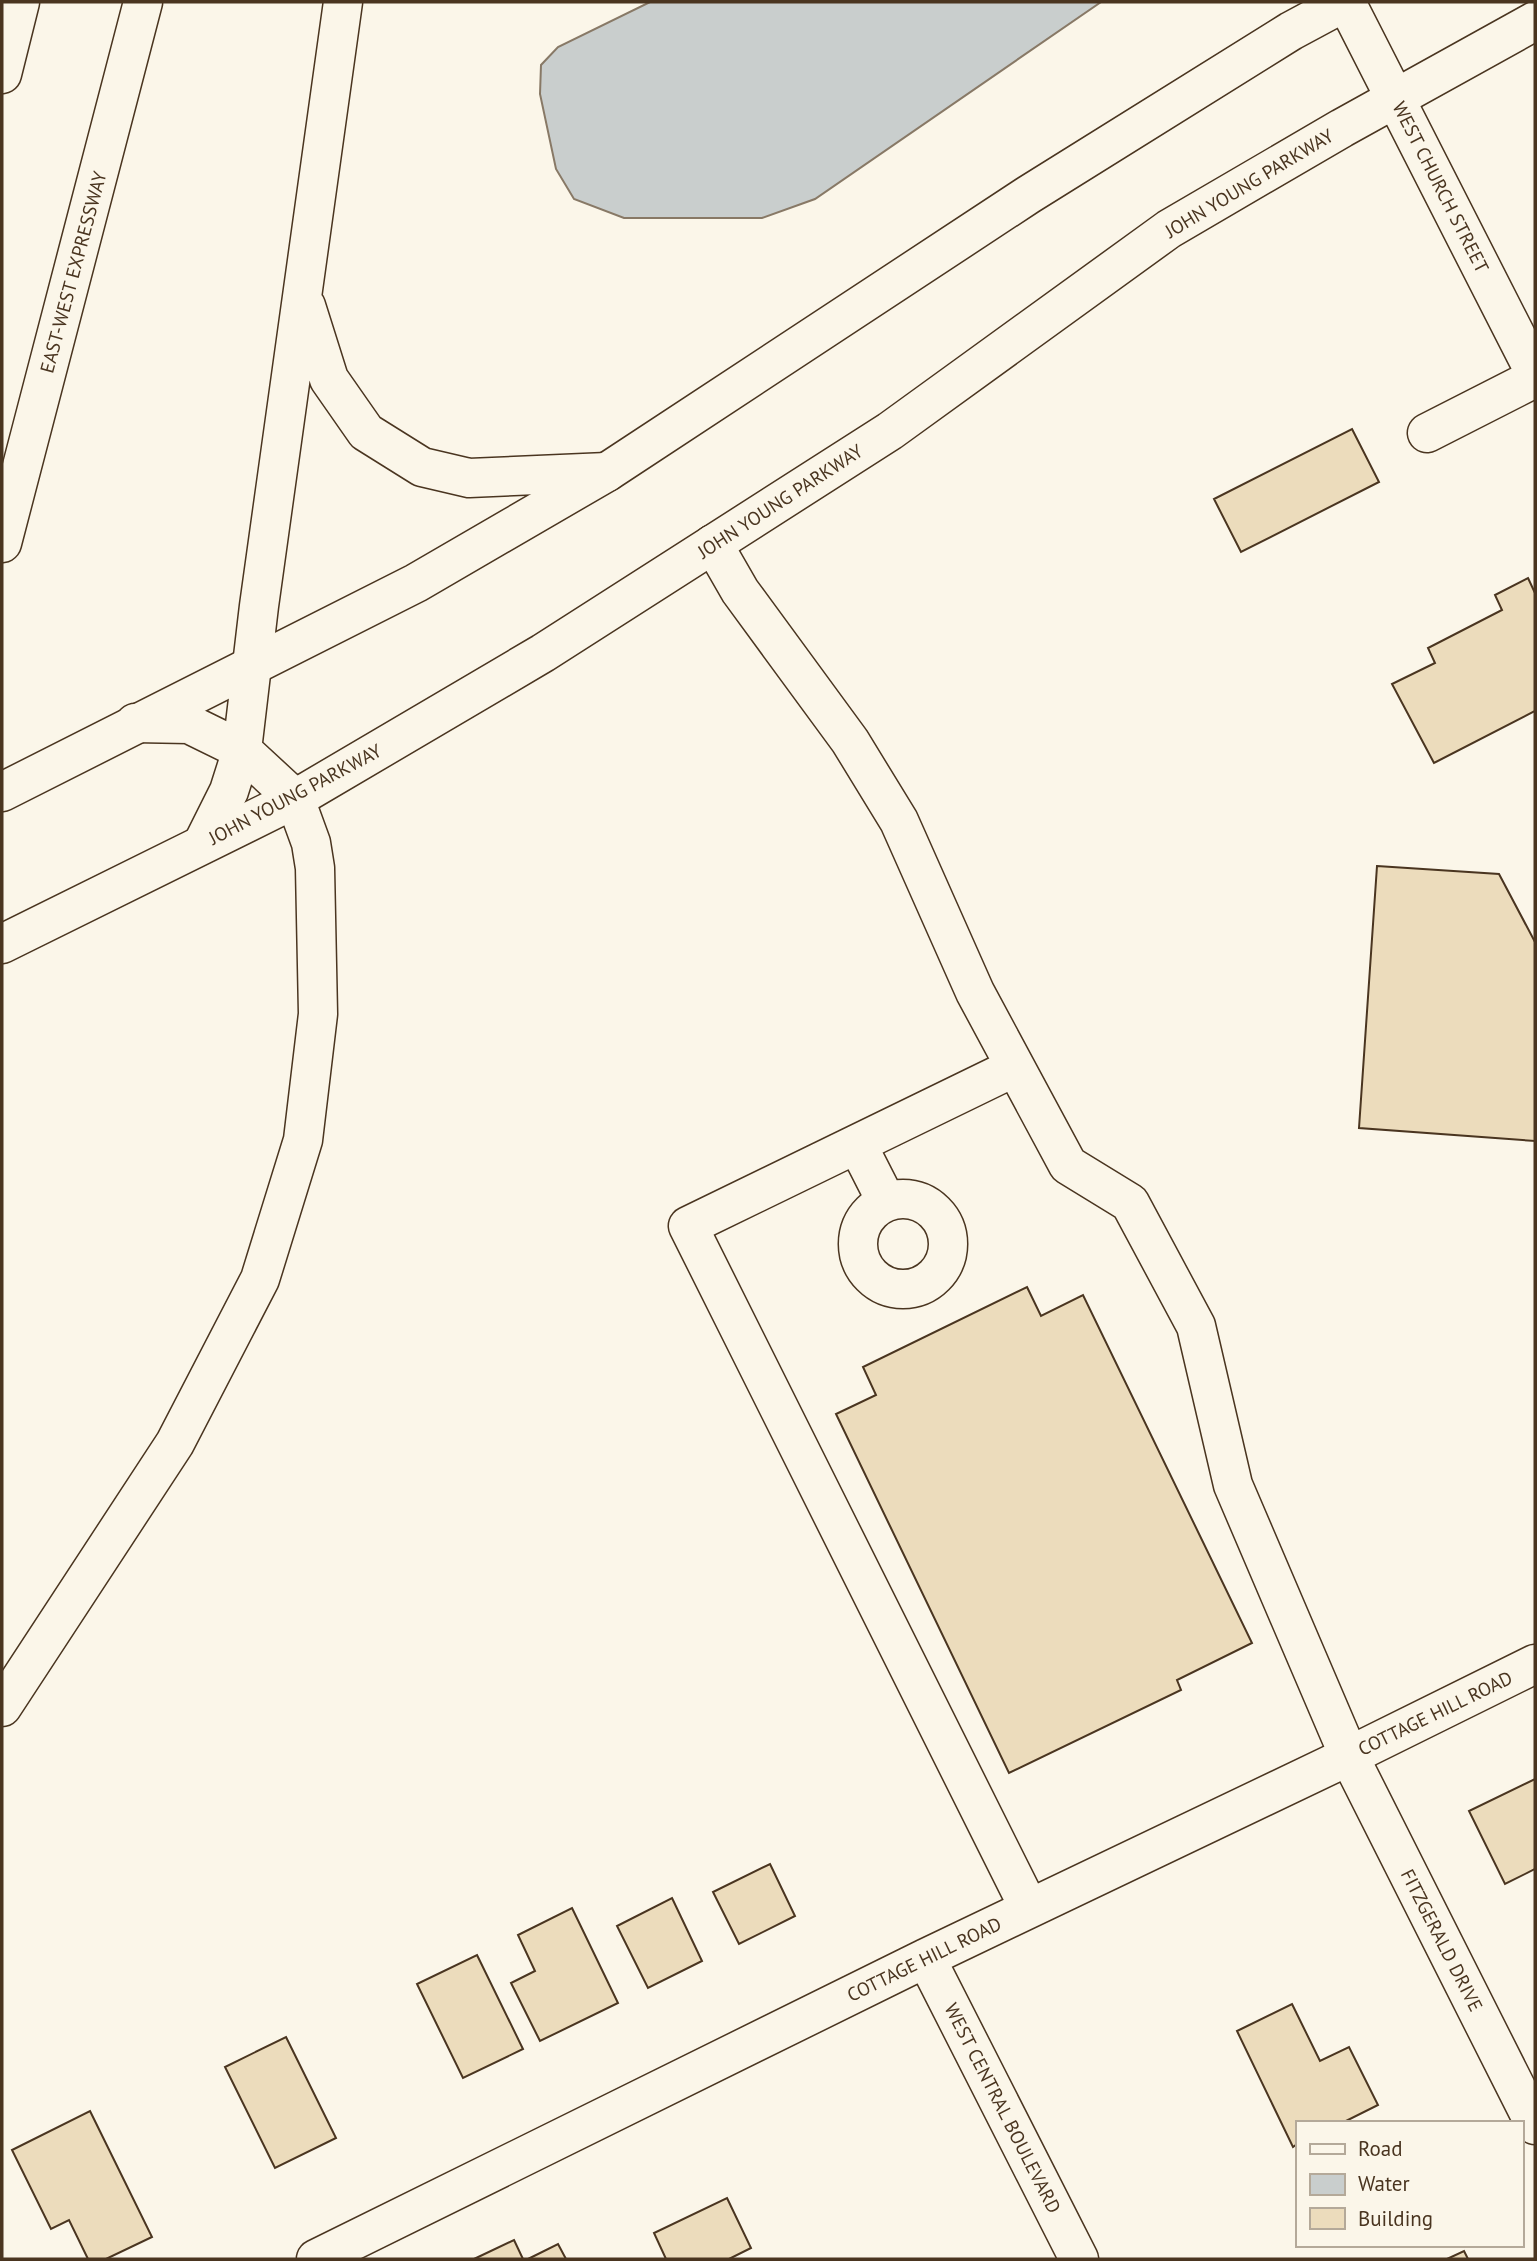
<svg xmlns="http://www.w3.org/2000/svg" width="1537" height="2261" font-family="'PT Sans',sans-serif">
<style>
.water{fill:#c9cecd;stroke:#887966;stroke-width:2}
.building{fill:#ecdcbc;stroke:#4a3520;stroke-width:2}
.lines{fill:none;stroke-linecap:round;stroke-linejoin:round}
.minor-casing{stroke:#4a3520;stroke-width:41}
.major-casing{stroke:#4a3520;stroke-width:41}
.highway-casing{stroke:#4a3520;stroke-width:41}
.minor{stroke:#fbf6e9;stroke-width:38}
.major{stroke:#fbf6e9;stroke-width:38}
.highway{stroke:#fbf6e9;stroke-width:38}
.labels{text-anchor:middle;stroke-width:5;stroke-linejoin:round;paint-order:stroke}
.street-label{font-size:19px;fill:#4a3520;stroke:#fbf6e9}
</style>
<rect width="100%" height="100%" fill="#fbf6e9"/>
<path class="water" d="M650,2h451l-286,197 -53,19h-138l-50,-19 -18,-30 -16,-75 1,-29 17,-18z"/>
<path class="building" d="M1352,429l27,53 -138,70 -27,-53z
M1528,578l7,15v118l-101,52 -42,-79 43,-21 -7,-15 74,-38 -7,-15z
M1377,866l122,8 36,68v199l-176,-13z
M1027,1287l14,29 42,-21 169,348 -75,37 4,10 -172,83 -173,-359 40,-19 -13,-28z
M1535,1779v90l-30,15 -36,-73z
M770,1864l25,52 -56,28 -26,-52z
M672,1898l30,63 -54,27 -31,-62z
M572,1908l46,95 -78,38 -29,-58 24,-12 -17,-36z
M477,1955l46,94 -60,29 -46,-94z
M1292,2004l28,57 29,-14 29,58 -36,18h-45v21l-4,3 -56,-116z
M286,2037l50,101 -61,30 -50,-101z
M90,2111l62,126 -46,22h-18l-19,-39 -18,9 -39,-79z
M727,2198l24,50 -22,11h-63l-12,-26z
M514,2240l9,19h-49z
M558,2244l8,15h-38z
M1464,2251l4,8h-21z"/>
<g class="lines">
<defs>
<path id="minor" d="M1346,2l189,371
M1427,433l108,-55
M713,544l27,47 110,150 49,80 76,171 93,173 62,38 66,123 37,159 116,271 186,369
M1015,1067l-327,159 341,682
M857,1144l29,57
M858 1244a45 45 0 1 1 90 0a45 45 0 1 1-90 0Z
M926,1958l153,301
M316,2259l610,-301 423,-202 186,-92"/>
<path id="major" d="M2,792l414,-209 191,-111 421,-277 263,-164 54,-29
M2,944l293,-145 248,-146 347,-222 279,-202 173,-101 193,-107"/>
<path id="highway" d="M2,74l18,-72
M306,306l23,73 37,53 56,35 47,11 138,-6
M2,543l141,-541
M203,843l26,-52 13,-41 17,-144 84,-604
M2,1707l173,-264 85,-164 43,-139 15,-126 -3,-146 -4,-25 -16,-44 -53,-49 -53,-26 -54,-1"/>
</defs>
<use href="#minor" class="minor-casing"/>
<use href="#major" class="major-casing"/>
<use href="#highway" class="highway-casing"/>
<use href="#minor" class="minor"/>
<use href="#major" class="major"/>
<use href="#highway" class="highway"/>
</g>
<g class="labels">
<g class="street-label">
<text transform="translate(1249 183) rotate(-31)" y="7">JOHN YOUNG PARKWAY</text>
<text transform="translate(1441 187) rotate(63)" y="7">WEST CHURCH STREET</text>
<text transform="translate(73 272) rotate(-75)" y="7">EAST-WEST EXPRESSWAY</text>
<text transform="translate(780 501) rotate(-33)" y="7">JOHN YOUNG PARKWAY</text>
<text transform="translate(295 794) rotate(-28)" y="7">JOHN YOUNG PARKWAY</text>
<text transform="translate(1435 1713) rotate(-26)" y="7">COTTAGE HILL ROAD</text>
<text transform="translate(1442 1940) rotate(63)" y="7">FITZGERALD DRIVE</text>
<text transform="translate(924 1959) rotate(-26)" y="7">COTTAGE HILL ROAD</text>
<text transform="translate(1003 2108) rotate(63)" y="7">WEST CENTRAL BOULEVARD</text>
</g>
</g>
<rect width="1537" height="2261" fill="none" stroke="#4a3520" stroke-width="7"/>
<rect x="1296" y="2121" width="228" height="126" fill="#fbf6e9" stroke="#b4a999" stroke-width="2"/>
<rect x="1310" y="2144" width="35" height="10" fill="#fbf6e9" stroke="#b4a999" stroke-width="2"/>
<text x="1358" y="2156" font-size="21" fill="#4a3520">Road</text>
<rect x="1310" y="2174" width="35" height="21" fill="#c9cecd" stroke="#b4a999" stroke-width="2"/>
<text x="1358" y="2191" font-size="21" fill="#4a3520">Water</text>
<rect x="1310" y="2208" width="35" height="21" fill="#ecdcbc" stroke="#b4a999" stroke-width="2"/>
<text x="1358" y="2226" font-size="21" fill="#4a3520">Building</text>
</svg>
